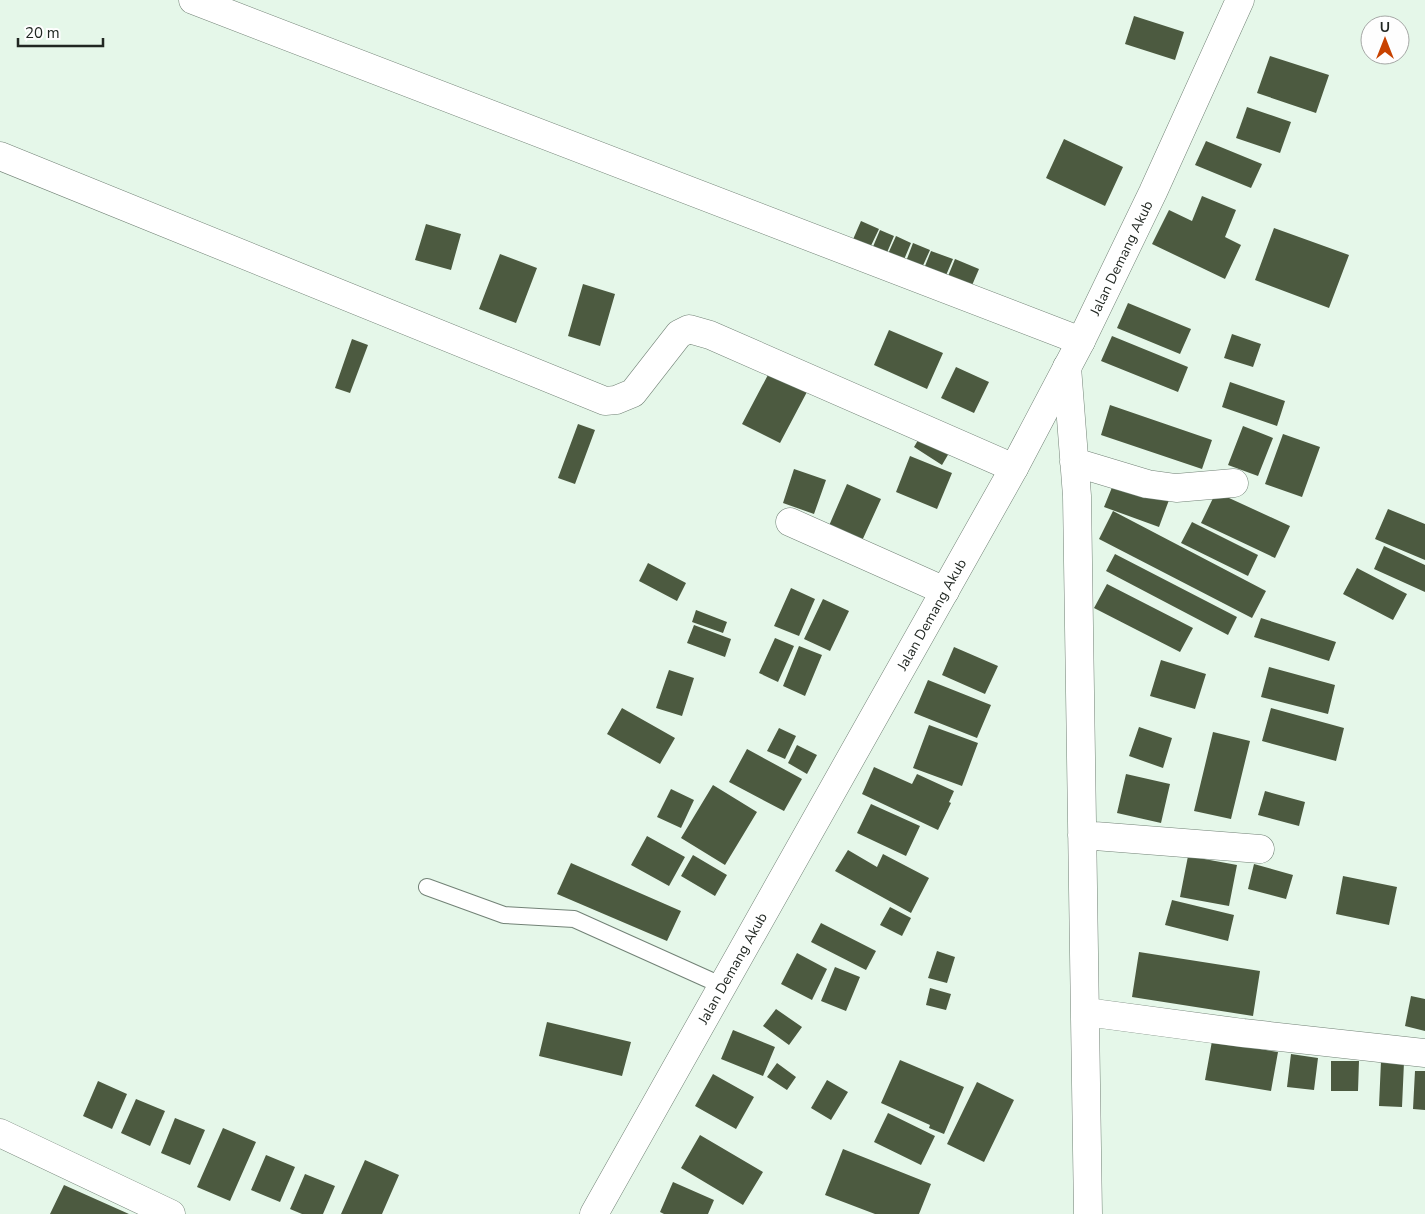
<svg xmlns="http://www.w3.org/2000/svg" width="1425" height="1214" font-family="'Nunito Sans',sans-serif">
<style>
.building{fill:#4c5a40}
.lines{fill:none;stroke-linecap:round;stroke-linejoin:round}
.lane-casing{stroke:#728276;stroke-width:18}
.street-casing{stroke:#728276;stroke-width:29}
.secondary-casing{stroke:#728276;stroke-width:29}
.lane{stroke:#fff;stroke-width:16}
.street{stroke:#fff;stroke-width:28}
.secondary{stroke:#fff;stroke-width:28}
.labels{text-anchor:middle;stroke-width:5;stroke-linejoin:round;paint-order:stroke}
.street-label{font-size:14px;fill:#212722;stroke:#fefefe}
</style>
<rect width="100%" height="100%" fill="#e5f7e9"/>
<path class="building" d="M1134,16l50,16 -9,28 -50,-16z
M1270,56l59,19 -13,38 -59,-20z
M1247,107l44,15 -11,31 -44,-15z
M1064,139l59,28 -18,39 -59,-28z
M1206,141l56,23 -11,24 -56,-23z
M1202,196l34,14 -11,27 16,8 -16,34 -73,-35 17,-34 23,11z
M861,221l18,8 -11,23 -17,-8z
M426,224l35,10 -10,36 -36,-10z
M1274,228l75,27 -20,53 -74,-28z
M880,230l14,6 -8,19 -14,-6z
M896,236l15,7 -8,19 -16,-6z
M913,243l17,7 -9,20 -16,-6z
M931,251l22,8 -9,21 -21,-9z
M500,254l37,14 -21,55 -37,-14z
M955,259l24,10 -9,21 -24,-9z
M583,284l32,10 -15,52 -32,-10z
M1128,303l63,26 -11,25 -63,-26z
M889,330l54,23 -16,36 -53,-24z
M1232,334l29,10 -8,23 -29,-9z
M1112,336l76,31 -10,25 -77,-31z
M352,339l16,6 -18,48 -15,-5z
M956,367l33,15 -15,31 -33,-15z
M770,371l38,19 -28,53 -38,-19z
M1230,382l55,19 -8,25 -55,-19z
M1110,405l102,35 -10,29 -101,-34z
M578,424l17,6 -20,54 -17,-6z
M1243,426l30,12 -15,38 -30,-11z
M1283,434l37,13 -18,50 -37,-13z
M921,435l28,18 -7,12 -28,-18z
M910,456l42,17 -15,36 -41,-17z
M794,469l32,11 -12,34 -31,-11z
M1115,480l54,20 -10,27 -55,-20z
M847,484l34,15 -20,44 -33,-15z
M1216,492l74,34 -15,32 -74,-35z
M1388,509l37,15v36l-50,-21z
M1113,511l153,80 -14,27 -153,-79z
M1192,522l66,33 -10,21 -67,-33z
M1384,546l41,19v27l-51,-23z
M1115,554l122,63 -9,18 -122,-64z
M648,563l38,20 -9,18 -38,-20z
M1357,568l50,26 -14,26 -50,-26z
M1107,584l86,44 -13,24 -86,-44z
M791,588l24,11 -16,37 -25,-10z
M823,599l26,12 -19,40 -26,-12z
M696,610l31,12 -4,11 -31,-11z
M1261,618l75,24 -7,19 -75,-24z
M694,625l37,14 -6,18 -38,-14z
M775,638l19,8 -16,36 -19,-9z
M799,646l23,9 -17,41 -22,-10z
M954,647l44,19 -13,28 -43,-19z
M1161,660l45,14 -11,35 -45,-13z
M1269,667l66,18 -7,29 -67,-17z
M669,670l25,8 -12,38 -26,-8z
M928,680l63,25 -14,33 -63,-25z
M622,708l53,30 -15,26 -53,-30z
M1271,708l73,20 -8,33 -74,-20z
M929,725l49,18 -16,43 -49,-18z
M1139,727l33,11 -9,30 -34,-12z
M779,728l17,8 -11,23 -18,-8z
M1213,732l37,9 -19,78 -37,-8z
M797,745l20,10 -10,19 -19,-11z
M747,749l55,30 -18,32 -55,-29z
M874,767l38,17 5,-10 37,17 -5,11 2,1 -13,27 -76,-36z
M1126,774l44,10 -9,39 -44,-10z
M713,785l44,27 -32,53 -44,-27z
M671,789l23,11 -13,28 -24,-11z
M1265,791l40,11 -6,24 -41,-11z
M871,804l49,22 -14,30 -49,-23z
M647,836l38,21 -16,29 -38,-21z
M848,850l29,17 6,-13 46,24 -18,35 -76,-42z
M693,855l34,20 -12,21 -34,-20z
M1188,856l49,9 -8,41 -49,-9z
M571,863l110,48 -14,30 -110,-47z
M1254,864l39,11 -7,24 -38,-10z
M1343,876l54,11 -8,38 -53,-11z
M1172,900l62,15 -6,26 -63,-16z
M890,907l21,11 -9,18 -22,-11z
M821,923l55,28 -10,19 -55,-28z
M937,951l18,6 -8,26 -19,-5z
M1139,952l121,19 -7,45 -121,-19z
M797,953l30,16 -15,31 -31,-16z
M835,967l25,10 -14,34 -25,-10z
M930,988l21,6 -5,16 -20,-5z
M1411,996l14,3v32l-20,-5z
M776,1009l26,18 -13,18 -26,-19z
M547,1022l84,20 -9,34 -83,-20z
M733,1030l42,17 -12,29 -42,-17z
M1212,1041l66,11 -7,39 -66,-11z
M1291,1054l27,4 -4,32 -27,-3z
M900,1060l64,27 -20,47 -15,-6 1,-3 -49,-22z
M1331,1061h28l-1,30h-27z
M1381,1061l23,1 -2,45 -23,-1z
M777,1063l19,14 -9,13 -20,-13z
M1415,1071h10v39l-12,-1z
M713,1074l41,23 -18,32 -41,-23z
M827,1080l21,12 -17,28 -20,-12z
M98,1081l29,13 -15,35 -29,-13z
M977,1082l37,18 -30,62 -37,-18z
M136,1099l29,12 -15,35 -29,-13z
M888,1113l47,23 -14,29 -47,-23z
M175,1118l30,12 -15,35 -29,-12z
M223,1128l33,14 -26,59 -33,-14z
M700,1135l63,37 -20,33 -62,-37z
M843,1149l88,35 -12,30h-44l-50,-19z
M266,1155l29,12 -15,35 -29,-12z
M365,1160l34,15 -17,39h-41z
M305,1174l30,12 -12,28h-21l-12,-5z
M673,1182l41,18 -6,14h-44l-4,-2z
M64,1185l65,29h-79z"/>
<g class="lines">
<defs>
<path id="lane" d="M427,887l77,28 70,4 149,67"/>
<path id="street" d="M193,0l888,341
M0,156l605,245 11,-1 17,-7 46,-59 10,-5 21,6 304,133
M1067,367l10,129 11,718
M1074,462l73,22 29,4 58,-5
M790,522l155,69
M1082,835l178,14
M1086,1012l157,21 182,20
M0,1133l171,81"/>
<g id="secondary">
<path id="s1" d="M594,1214l420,-746 67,-127 72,-149 87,-192"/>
</g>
</defs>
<use href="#lane" class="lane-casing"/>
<use href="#street" class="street-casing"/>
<use href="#secondary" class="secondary-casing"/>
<use href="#lane" class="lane"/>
<use href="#street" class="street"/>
<use href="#secondary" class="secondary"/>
</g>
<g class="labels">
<g class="street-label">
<text dy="5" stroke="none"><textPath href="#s1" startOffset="1092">Jalan Demang Akub</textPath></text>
<text dy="5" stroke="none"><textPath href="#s1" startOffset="688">Jalan Demang Akub</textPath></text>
<text dy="5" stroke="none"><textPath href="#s1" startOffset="282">Jalan Demang Akub</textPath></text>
</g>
</g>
<g transform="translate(1385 40)"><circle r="24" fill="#fefefe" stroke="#a6a8a6"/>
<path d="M0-4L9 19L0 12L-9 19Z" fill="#c84200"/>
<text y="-8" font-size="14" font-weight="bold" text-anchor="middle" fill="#212722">U</text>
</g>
<path d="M18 38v8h85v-8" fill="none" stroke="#212722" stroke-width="2.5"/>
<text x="25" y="38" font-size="15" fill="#212722" stroke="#fefefe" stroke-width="4" paint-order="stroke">20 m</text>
</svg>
